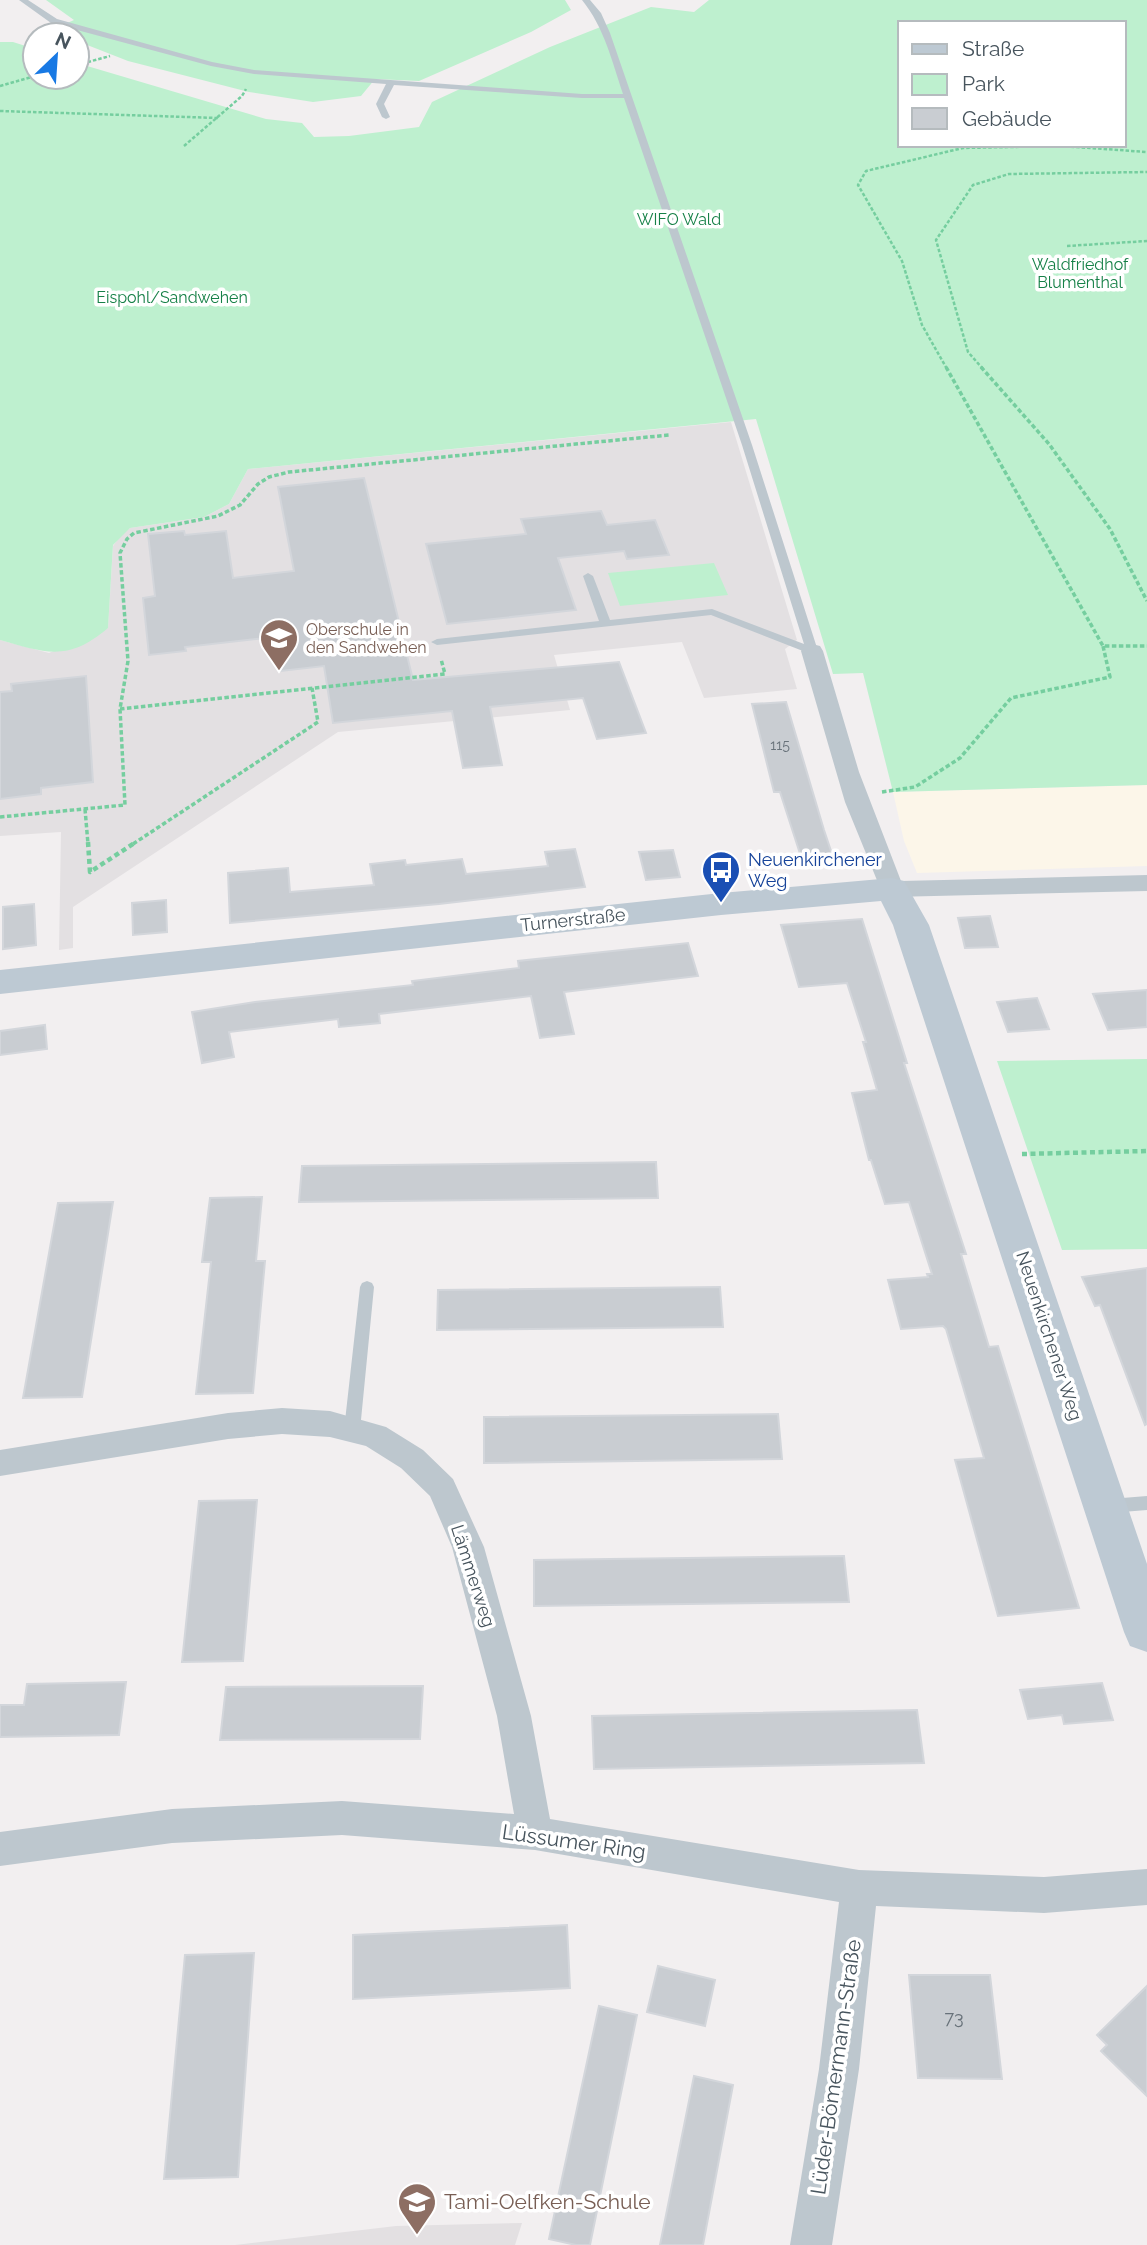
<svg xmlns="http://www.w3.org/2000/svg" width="1147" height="2245" font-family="Raleway,sans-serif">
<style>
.commercial{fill:#fcf6e9}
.education{fill:#e3e0e2}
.green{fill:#bef0cf;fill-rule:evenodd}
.building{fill:#c9cdd2;stroke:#d3d6db;stroke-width:2}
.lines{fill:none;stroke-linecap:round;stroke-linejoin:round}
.path-far2{stroke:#75ce9f;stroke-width:2.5;stroke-dasharray:3.5 2;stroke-linecap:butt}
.path-far1{stroke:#75ce9f;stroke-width:3.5;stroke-dasharray:4.5 2.5;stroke-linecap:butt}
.path{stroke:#75ce9f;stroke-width:4.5;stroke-dasharray:5 3.5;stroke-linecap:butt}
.lane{fill:#bdc7ce;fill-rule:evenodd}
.street{fill:#bdc7ce;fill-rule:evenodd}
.secondary{fill:#bdc9d3;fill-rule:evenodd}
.labels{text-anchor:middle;stroke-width:7;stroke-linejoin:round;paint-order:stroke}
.number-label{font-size:14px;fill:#68727a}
.far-park-label{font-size:16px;fill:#168047;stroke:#fff}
.far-education-label{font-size:16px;fill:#785e54;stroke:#fff;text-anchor:start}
.transit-label{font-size:18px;fill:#164399;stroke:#fff;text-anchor:start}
.street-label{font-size:18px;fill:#47545d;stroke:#fff}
.near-number-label{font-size:18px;fill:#68727a}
.near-street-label{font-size:21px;fill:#47545d;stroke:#fff}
.near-education-label{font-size:21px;fill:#785e54;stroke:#fff;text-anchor:start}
</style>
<rect width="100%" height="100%" fill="#f2eff0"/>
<path class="commercial" d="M1147,785v81l-230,7 -13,-32 -11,-49z"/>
<path class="education" d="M731,422l66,218 -12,9 12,40 -93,9 -22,-56 -128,13 16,55 -232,22 -265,175v41l-14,2 2,-118 -61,4v-196l49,13 59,-25 5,-82 8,-11 9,-7 74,-11 25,-13 19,-35z
M522,2223l-7,22h-280l161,-19z"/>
<path class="green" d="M46,0h519l6,10 -40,22 -112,49 -44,-2 -14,17 -48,6 -64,-10 -121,-31 -51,-20v-6h-16l-11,-4 24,-11z
M709,0h438v785l-254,7 -30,-119 -30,1 -77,-255 -508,50 -19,35 -25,13 -74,11 -17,17 -5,83c-40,34 -62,25 -108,12v-598h13l22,7v28h42v-14l189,56 36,4 12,14 35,-1 70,-9 13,-25 118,-55 101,-40 43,5zM900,23h224v122h-224z
M714,563l14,32 -108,11 -12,-33z
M1147,1059v190l-85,1 -65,-189z"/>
<path class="building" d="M364,478l49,202 206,-18 27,71 -49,6 -14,-41 -93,9 12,58 -39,3 -11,-57 -119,12 -9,-57 -43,5 -6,-34 -90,10 1,4 -37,4 -6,-57 12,-2 -7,-62 36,-3 1,4 41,-4 7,47 61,-7 -16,-84z
M601,511l6,14 48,-5 14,35 -42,4 -3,-8 -66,7 18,52 -129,14 -21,-80 100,-10 -5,-15z
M86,676l7,106 -52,6v6l-41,5v-107l12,-1 -1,-7z
M786,702l38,128 11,33 -31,3 -24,-74h-6l-22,-88z
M575,849l10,38 -146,17 -209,19 -2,-50 60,-5 2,24 84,-7 -4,-21 35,-4 1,5 56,-6 4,15 82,-8 -3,-14z
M673,850l7,27 -34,3 -7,-28z
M166,900l1,32 -34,3 -1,-32z
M34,904l2,41 -33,4v-42z
M990,916l8,31 -33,1 -7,-30z
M862,919l45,144h-3l62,191h-5l28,93 9,-1 81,262 -81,8 -43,-156 29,-2 -38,-129 -3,-3 -42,3 -13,-49 40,-3 -1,-3h5l-23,-72 -24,2 -14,-44h-2l-17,-67 25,-3 -14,-48h3l-19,-59 -48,4 -18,-62z
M688,943l10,33 -134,16 10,42 -34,4 -9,-42 -152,18 1,9 -41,4 -1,-8 -109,13 5,25 -32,6 -10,-51 63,-10 158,-17 -1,-4 107,-13 -1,-7z
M1147,990v37l-39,3 -15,-36z
M1037,998l12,31 -41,3 -11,-30z
M45,1025l2,24 -47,6v-24z
M656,1162l2,36 -359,4 3,-36z
M262,1197l-6,64h9l-12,132 -57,1 15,-132h-9l8,-64z
M113,1202l-31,195 -59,1 35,-195z
M1147,1268v156l-2,1 -45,-120 -5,1 -13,-29z
M720,1287l3,40 -286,3 1,-40z
M778,1414l4,45 -298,4v-46z
M257,1500l-14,161 -61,1 17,-161z
M844,1556l5,46 -315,4v-46z
M126,1682l-7,53 -119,2v-32h24l3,-21z
M1102,1683l11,37 -49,4 -2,-9 -34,4 -8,-29z
M423,1686l-3,53 -200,1 6,-53z
M917,1710l7,53 -330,6 -2,-53z
M567,1925l3,63 -217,11v-64z
M254,1953l-16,224 -74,2 21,-224z
M658,1966l57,14 -10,46 -58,-14z
M909,1975h81l12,104 -84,-1z
M1147,1986v110l-46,-45 6,-6 -10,-10z
M599,2006l38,9 -47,230h-14l-27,-6z
M694,2076l39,9 -30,160h-43z"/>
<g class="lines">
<path class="path-far2" d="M77,65l33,-9
M0,86l35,-10
M0,111l218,7
M184,146l58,-50 4,-7
M1067,246l80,-5
M947,369l-25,-44 -20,-64 -44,-76 8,-14 97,-23 98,-2 86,6
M983,369l-15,-17 -32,-112 37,-55 36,-11 138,-2"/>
<path class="path-far1" d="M946,367l157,279h44
M981,367l68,77 61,85 37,72
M120,709l325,-35 -4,-15
M882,792l33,-5 45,-29 51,-60 99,-21 -7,-31
M85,809l3,35
M0,817l125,-12 -5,-96 8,-48 -8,-108 7,-14 7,-6 84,-17 22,-11 18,-21 11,-7 20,-5 380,-37
M133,844l185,-122 -6,-34"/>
<path class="path" d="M88,842l2,30 46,-30
M1022,1154l125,-3"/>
<path class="lane" d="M19,0h9l29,19 155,43 42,8 328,24h41c-11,-33 -19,-67 -41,-94h8l11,13 9,20 142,412 66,206 -2,2h-8l-97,-38 -274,30 -6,-3 6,-3 162,-18 -16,-45 5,-3 5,3 17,44 102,-11 92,35 -62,-199 -118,-347h-42l-188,-13 -10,19 6,13 -4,2 -4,-2 -6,-13 10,-20 -132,-10 -43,-8 -160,-43z
M367,1281l5,2 2,4 -14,143 -2,5 -6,1 -6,-1 -2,-5 16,-143 2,-4z
M1147,1496v14l-37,3 -6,-2 -2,-5 2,-5 6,-2z"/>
<path class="street" d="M812,644l8,2 3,5 36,121 42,109 246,-6v16l-255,6 -9,-2 -38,-93 -44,-151 3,-5z
M282,1408l48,3 56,16 37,23 30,29 31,68 47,169 19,103 309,51 185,7 103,-8v36l-103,8 -168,-7 -17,163 -27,176h-42l29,-176 20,-167 -304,-52 -193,-15 -170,8 -172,23v-34l172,-23 170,-8 172,13 -17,-98 -45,-169 -22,-51 -29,-28 -35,-22 -36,-9 -48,-3 -54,5 -228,37v-26l228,-37z"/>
<path class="secondary" d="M892,878l12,3 25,44 218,639v88l-17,-6 -6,-14 -231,-707 -12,-24 -160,14 -721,79v-24l721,-77z"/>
</g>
<defs>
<symbol id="school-pin" viewBox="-11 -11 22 30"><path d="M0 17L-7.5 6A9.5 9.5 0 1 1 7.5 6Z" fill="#8d6e63" stroke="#fff"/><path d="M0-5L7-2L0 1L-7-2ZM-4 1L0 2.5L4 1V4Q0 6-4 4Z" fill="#fff"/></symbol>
<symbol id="bus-pin" viewBox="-11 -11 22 30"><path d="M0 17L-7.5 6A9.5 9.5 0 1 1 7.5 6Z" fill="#1a4fb4" stroke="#fff"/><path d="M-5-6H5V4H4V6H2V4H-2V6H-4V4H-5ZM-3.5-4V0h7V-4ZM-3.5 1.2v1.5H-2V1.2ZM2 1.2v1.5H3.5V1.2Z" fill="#fff"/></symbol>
</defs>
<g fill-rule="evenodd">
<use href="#school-pin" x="257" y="616" width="44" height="60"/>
<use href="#bus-pin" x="699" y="848" width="44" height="60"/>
<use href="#school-pin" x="395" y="2180" width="44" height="60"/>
</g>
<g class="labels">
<g class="number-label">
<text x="780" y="750">115</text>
</g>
<g class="far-park-label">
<text x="679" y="225">WIFO Wald</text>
<text x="1080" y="270">Waldfriedhof<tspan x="1080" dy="18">Blumenthal</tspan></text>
<text x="172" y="303">Eispohl/Sandwehen</text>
</g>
<g class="far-education-label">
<text x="306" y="635">Oberschule in<tspan x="306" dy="18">den Sandwehen</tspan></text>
</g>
<g class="transit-label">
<text x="748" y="866">Neuenkirchener<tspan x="748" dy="21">Weg</tspan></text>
</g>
<g class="street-label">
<text transform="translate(573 920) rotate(-6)" y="6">Turnerstraße</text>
<text transform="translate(1049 1336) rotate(72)" y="6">Neuenkirchener Weg</text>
<text transform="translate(473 1576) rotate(72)" y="6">Lämmerweg</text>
</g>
<g class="near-number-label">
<text x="954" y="2024">73</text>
</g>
<g class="near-street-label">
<text transform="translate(574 1842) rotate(8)" y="7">Lüssumer Ring</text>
<text transform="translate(836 2067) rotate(-82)" y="7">Lüder-Bömermann-Straße</text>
</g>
<g class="near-education-label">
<text x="444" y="2209">Tami-Oelfken-Schule</text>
</g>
</g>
<rect x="898" y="21" width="228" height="126" fill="#ffffff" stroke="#b5bbbe" stroke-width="2"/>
<rect x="912" y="44" width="35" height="10" fill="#bdc9d3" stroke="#b5bbbe" stroke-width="2"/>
<text x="962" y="56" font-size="21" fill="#47545d">Straße</text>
<rect x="912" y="74" width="35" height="21" fill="#bef0cf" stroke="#b5bbbe" stroke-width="2"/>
<text x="962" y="91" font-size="21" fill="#47545d">Park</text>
<rect x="912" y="108" width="35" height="21" fill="#c9cdd2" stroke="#b5bbbe" stroke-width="2"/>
<text x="962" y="126" font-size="21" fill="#47545d">Gebäude</text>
<g transform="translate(56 56) rotate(25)"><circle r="33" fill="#ffffff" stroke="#b5bbbe" stroke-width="2"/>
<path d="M0-5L12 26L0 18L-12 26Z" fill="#1879e4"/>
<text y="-10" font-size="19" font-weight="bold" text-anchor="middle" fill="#47545d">N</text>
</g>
</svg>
